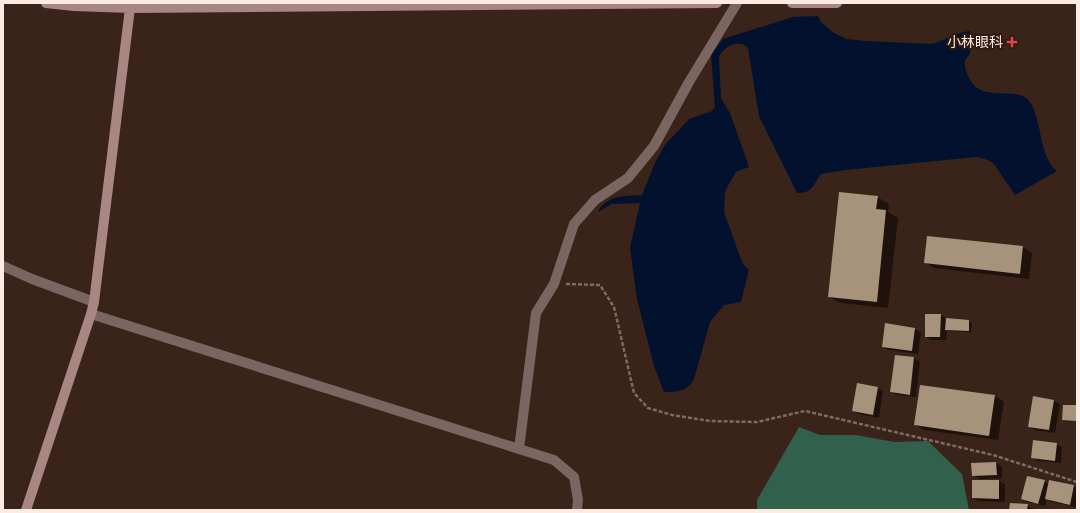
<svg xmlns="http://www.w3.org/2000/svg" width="1080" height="513" font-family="'Noto Sans','Noto Sans JP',sans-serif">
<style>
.forest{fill:#31604c}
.water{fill:#02122e}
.shadow{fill:#0007}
.building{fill:#a7927b}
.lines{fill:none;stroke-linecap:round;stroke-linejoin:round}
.path{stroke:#806b61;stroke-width:2.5;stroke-dasharray:4 2;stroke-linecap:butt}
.street{stroke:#7a6561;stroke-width:10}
.secondary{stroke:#a88681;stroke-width:10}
.health-dot{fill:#e0444e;stroke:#30190e;stroke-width:1.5}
.labels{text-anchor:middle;stroke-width:4;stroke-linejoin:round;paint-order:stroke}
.poi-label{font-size:14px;fill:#fbebe3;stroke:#30190e;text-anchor:end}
</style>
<rect width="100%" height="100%" fill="#3a2318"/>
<path class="forest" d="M799,427l21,8h36l38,7 34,-1 34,33 7,36h-212v-10z"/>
<path class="water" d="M818,16l3,6 13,11 13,6 18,2 66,3c14,-3 26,-12 39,-13 1,7 1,16 0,22 -1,3 -4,5 -5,8 -1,5 2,13 4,17 12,26 50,7 60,23 14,19 9,55 28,70l-42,24 -21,-31 -8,-5 -10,-2 -131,13 -24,4c-9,12 -8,19 -24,19l-38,-77 -11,-68c-9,-10 -24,-2 -29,9l2,41 9,15 19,54 -13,5 -7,12 -4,8 -1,20 15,42 4,10 6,6 -8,32 -17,3 -14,17 -16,57c-6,12 -16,13 -30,13l-10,-26 -17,-67 -7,-51 10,-45 -28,1 -14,8c8,-17 27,-16 44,-17l13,-32 10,-18 24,-26 23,-8 3,-4 -4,-52 12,-16 70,-22z"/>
<path class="shadow" d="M877,197l12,7 -1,8 10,6 -10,90 -47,-5 -12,-6z
M928,237l95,10 9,6 -3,26 -95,-11 -9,-6z
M941,315l6,4 22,2 3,2 -1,9 -22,-1 -2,-2 -1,11h-14l-6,-3z
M915,329l6,3 -3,22 -29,-4 -6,-4z
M896,356l18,2 6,4 -4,35 -19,-2 -6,-3z
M877,388l6,3 -4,27 -20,-4 -6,-3z
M995,396l9,6 -6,38 -74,-10 -9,-6z
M1054,401l6,3 -5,29 -20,-3 -6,-4z
M1056,444l6,3 -1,16 -23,-2 -6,-4z
M996,463l6,4v11l-21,1v1l-8,-5z
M973,481h26l6,3v18l-26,-1 -6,-3z
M1044,481l5,3 1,-3 24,5 3,2 -1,19 -24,-5 -5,-3 -2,7 -17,-4 -6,-4z
M1027,505l6,5h-23z"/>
<path class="building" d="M839,192l39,4 -2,13 10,1 -9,92 -49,-5z
M927,236l96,10 -3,28 -96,-11z
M925,314h16l-1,23h-15z
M946,318l23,2v11l-24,-1z
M885,323l30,5 -3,23 -30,-4z
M895,355l19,2 -4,38 -20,-3z
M857,383l21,4 -5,28 -21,-4z
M920,385l75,10 -6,41 -75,-11z
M1033,396l21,4 -5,30 -21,-3z
M1063,405h14v16l-15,-1z
M1033,440l24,3 -2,18 -24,-3z
M996,462l1,13 -25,1 -1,-13z
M1027,476l18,4 -7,24 -17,-5z
M972,480h27v19l-27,-1z
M1049,480l25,5 -4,20 -25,-6z
M1010,503l18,1 -1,6h-18z"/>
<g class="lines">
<path class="path" d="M566,284l34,1 14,22 20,86 14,15 24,7 38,6 47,1 48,-11 188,44 84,27"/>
<path class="street" d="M3,266l29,13 62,23
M91,314l463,146 20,17 4,23 -1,10
M519,449l17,-136 18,-29 20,-60 21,-24 33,-22 26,-32 35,-64 48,-79"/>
<path class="secondary" d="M46,3l28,3 56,2 587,-5
M792,3h45
M26,510l65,-196 3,-12 36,-294"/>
</g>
<path class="health-dot" d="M1010 36h4v4h4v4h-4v4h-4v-4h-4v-4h4z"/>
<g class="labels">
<g class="poi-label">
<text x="1003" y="47">小林眼科</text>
</g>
</g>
<rect width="1080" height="513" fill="none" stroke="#fbebe3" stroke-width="8"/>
</svg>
